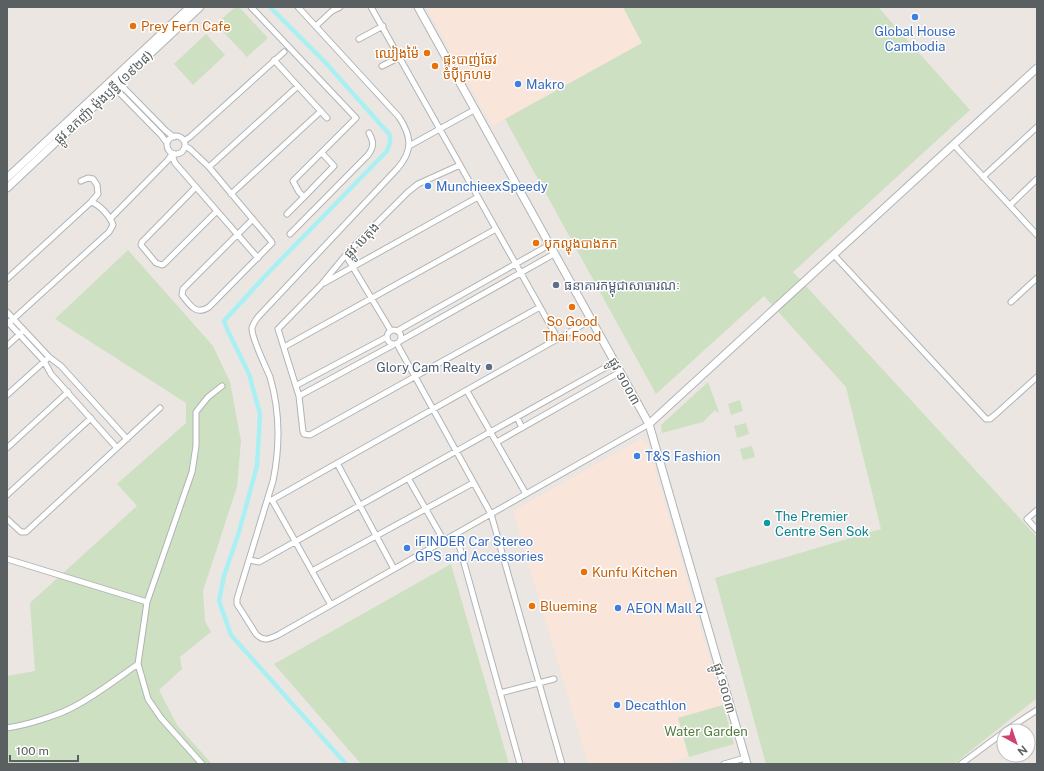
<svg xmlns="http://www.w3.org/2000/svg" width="1044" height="771" font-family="'Public Sans','Noto Sans Khmer',sans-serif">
<rect width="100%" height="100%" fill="#ebe6e2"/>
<!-- commercial -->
<path fill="#f9e5da" d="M426,7H622L642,43L492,126Z
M641,439L648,444L723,705L678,718L689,757L663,764H588L513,511Z"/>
<!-- green -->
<path fill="#cde0c1" d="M235,7H239L268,38L247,57L216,24Z
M623,7H878L970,110L793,272L1037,537V698L954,764H766L715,578L881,529L846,387L764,296L656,394L505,119L642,43Z
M206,34L225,55L193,85L174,64Z
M128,250L213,346L230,382L241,441L237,487L203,591L205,621L211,632L180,657L182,669L159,690L177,725L212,764H7V676L35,671L30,603L137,506L117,484L186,423V403L55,319Z
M708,382L719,412L718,413L715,410L703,422L662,433L661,426V425Z
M740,400L743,411L731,415L728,404Z
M746,423L749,434L737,438L734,426Z
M752,446L755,457L743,460L740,449Z
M451,564L509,764H361L274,664Z
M723,705L734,744L689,757L678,718Z"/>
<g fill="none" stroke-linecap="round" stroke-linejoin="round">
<!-- canal -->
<path stroke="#aaf0f3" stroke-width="4.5" d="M270,7L324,61L390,135V142L387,151L268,273L224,321L228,331L249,374L260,414L257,466L239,532L224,576L219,601L231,635L346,764"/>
<!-- minor casing -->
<g stroke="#afb4b6" stroke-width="7">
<path id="minor" d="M251,7L356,118L293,181L299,192L304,197L334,166L322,153
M298,7L399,117C412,137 413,151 397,169L258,317C255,321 253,324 252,328C251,337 266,367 270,377C280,411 280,447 273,481L237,599V604L256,634C264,642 269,639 278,635L649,424
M371,7L558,339
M316,26L332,11L340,7
M359,39L383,26
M274,60L327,118
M382,66L400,57
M118,82L166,131L174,137
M113,86L161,135L167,143
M167 145a9 9 0 1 1 18 0a9 9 0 1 1-18 0Z
M184,141L190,137L284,52
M954,145L1037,235
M185,146L190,149L209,167L271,241L272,243L209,307C196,316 190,305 182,295L183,289L253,219
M409,146L474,110
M174,154L173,158L175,163L258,258
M460,165L418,184L408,192L349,251L321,285L278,329L299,396L303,432L304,434L310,435L540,307
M209,167L298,86
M983,177L1037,127
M196,187L142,242L141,245L156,263L162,265L164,264L217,211
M231,194L321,111
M1010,205L1037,179
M287,214L304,197
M110,219L168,160L172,154
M290,234L368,155C374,147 374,142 369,133
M349,252L348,259L391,331
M834,255L986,419H990L996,414L1037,377
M7,279L91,202L98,194L97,185L93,179L88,178L81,181
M324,283L478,197
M1011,302L1037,278
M7,312L49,357L61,366L127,439
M7,321L44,361L51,374L117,448
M9,323L109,232L113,225C111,217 99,204 91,202
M387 337a7 7 0 1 1 14 0a7 7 0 1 1-14 0Z
M397,331L549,245
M400,341L554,254
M397,344L491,514L562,764
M7,346L22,332
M284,347L496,229
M297,385L387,337
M467,391L526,494
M7,395L47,359
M299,396L393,345
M517,417L522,428
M497,442L620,372
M7,448L68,392
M337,463L394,569
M408,478L444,541
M7,495L91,418
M268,499L272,500L591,320
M272,500L331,605
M1037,510L1027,519L1037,530
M7,519L21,532H26L160,408
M456,534L520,764
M7,559L147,602
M250,560L259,562L615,362
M312,571L473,483
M138,664L148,699L161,718L202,764
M500,693L554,679
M7,728C27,725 60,715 77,705C99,693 118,678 138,664L147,602L192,472L196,446V412L208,397L222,386
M1005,731L1037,710
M724,764L745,758
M961,764L1004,732"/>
</g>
<!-- secondary casing -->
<g stroke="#afb4b6" stroke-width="9">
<path id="secondary" d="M418,7L649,424L747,764
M7,178L190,7
M7,188L200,7
M649,424L1037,68"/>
</g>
<!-- minor -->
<use href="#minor" stroke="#fff" stroke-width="5"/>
<!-- secondary -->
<use href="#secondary" stroke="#fff" stroke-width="7"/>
</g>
<!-- markers -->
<g fill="#3f7fe0" stroke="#fff" stroke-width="1.5">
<circle cx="915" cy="17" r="4"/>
<circle cx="518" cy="84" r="4"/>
<circle cx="428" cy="186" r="4"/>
<circle cx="637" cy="456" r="4"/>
<circle cx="407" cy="548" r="4"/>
<circle cx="618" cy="608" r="4"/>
<circle cx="617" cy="705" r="4"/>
</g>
<g fill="#e8710a" stroke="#fff" stroke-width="1.5">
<circle cx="133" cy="26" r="4"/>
<circle cx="427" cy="53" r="4"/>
<circle cx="435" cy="66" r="4"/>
<circle cx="536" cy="243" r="4"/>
<circle cx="572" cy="307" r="4"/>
<circle cx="584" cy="572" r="4"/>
<circle cx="532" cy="606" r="4"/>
</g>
<g fill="#5c6f8a" stroke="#fff" stroke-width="1.5">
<circle cx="556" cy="285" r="4"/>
<circle cx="489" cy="367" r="4"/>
</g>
<circle fill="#0f9aa8" stroke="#fff" stroke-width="1.5" cx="767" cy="523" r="4"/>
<g text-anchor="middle" stroke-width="3" stroke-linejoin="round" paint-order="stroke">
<!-- food labels -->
<g font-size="13" fill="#c56008" stroke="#fff" text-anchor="start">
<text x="141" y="31">Prey Fern Cafe</text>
<text x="419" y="58" text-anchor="end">ឈៀងម៉ៃ</text>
<text x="443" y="64">ផ្ទះបាញ់ឆែវ<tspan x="443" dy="15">ចំប៉ីក្រហម</tspan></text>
<text x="544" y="248">បុកល្ហុងបាងកក</text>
<text x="572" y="326" text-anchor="middle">So Good<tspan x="572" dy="15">Thai Food</tspan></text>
<text x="592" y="577">Kunfu Kitchen</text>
<text x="540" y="611">Blueming</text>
</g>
<!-- shop labels -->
<g font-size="13" fill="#366cbe" stroke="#fff" text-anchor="start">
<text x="915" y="36" text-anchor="middle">Global House<tspan x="915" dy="15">Cambodia</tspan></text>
<text x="526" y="89">Makro</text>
<text x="436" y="191">MunchieexSpeedy</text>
<text x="645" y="461">T&amp;S Fashion</text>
<text x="415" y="546">iFINDER Car Stereo<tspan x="415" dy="15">GPS and Accessories</tspan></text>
<text x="626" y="613">AEON Mall 2</text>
<text x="625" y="710">Decathlon</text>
</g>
<!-- street labels -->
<g font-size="13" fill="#5a6061" stroke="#fff">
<text transform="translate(103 97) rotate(-43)" y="5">ផ្លូវ ឧកញ៉ា ម៉ុងឫទ្ធី (១៩២៨)</text>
<text transform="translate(361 240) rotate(-46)" y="5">ផ្លូវ បេតុង</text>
<text transform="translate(625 381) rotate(61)" y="5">ផ្លូវ ១០០៣</text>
<text transform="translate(725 688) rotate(74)" y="5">ផ្លូវ ១០០៣</text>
</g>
<!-- service labels -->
<g font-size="13" fill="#4e5e75" stroke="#fff" text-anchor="start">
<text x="564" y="290">ធនាគារកម្ពុជាសាធារណៈ</text>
<text x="481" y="372" text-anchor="end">Glory Cam Realty</text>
</g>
<!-- culture labels -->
<g font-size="13" fill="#0d838f" stroke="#fff" text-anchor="start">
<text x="775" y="521">The Premier<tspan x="775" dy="15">Centre Sen Sok</tspan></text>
</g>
<!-- park labels -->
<g font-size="13" fill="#547c3f" stroke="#fff">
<text x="706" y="736">Water Garden</text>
</g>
</g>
<!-- border -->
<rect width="1044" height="771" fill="none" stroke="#5a6061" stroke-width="16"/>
<!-- north arrow -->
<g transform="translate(1016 743) rotate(140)"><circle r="19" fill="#ffffff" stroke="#bdbfc0"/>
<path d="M0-3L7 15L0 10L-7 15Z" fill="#d1426f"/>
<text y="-6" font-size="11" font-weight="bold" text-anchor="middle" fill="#5a6061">N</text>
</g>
<!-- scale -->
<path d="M10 755v6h68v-6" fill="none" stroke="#5a6061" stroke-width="2"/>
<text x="16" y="755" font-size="12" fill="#5a6061" stroke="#ffffff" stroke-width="3" paint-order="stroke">100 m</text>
</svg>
